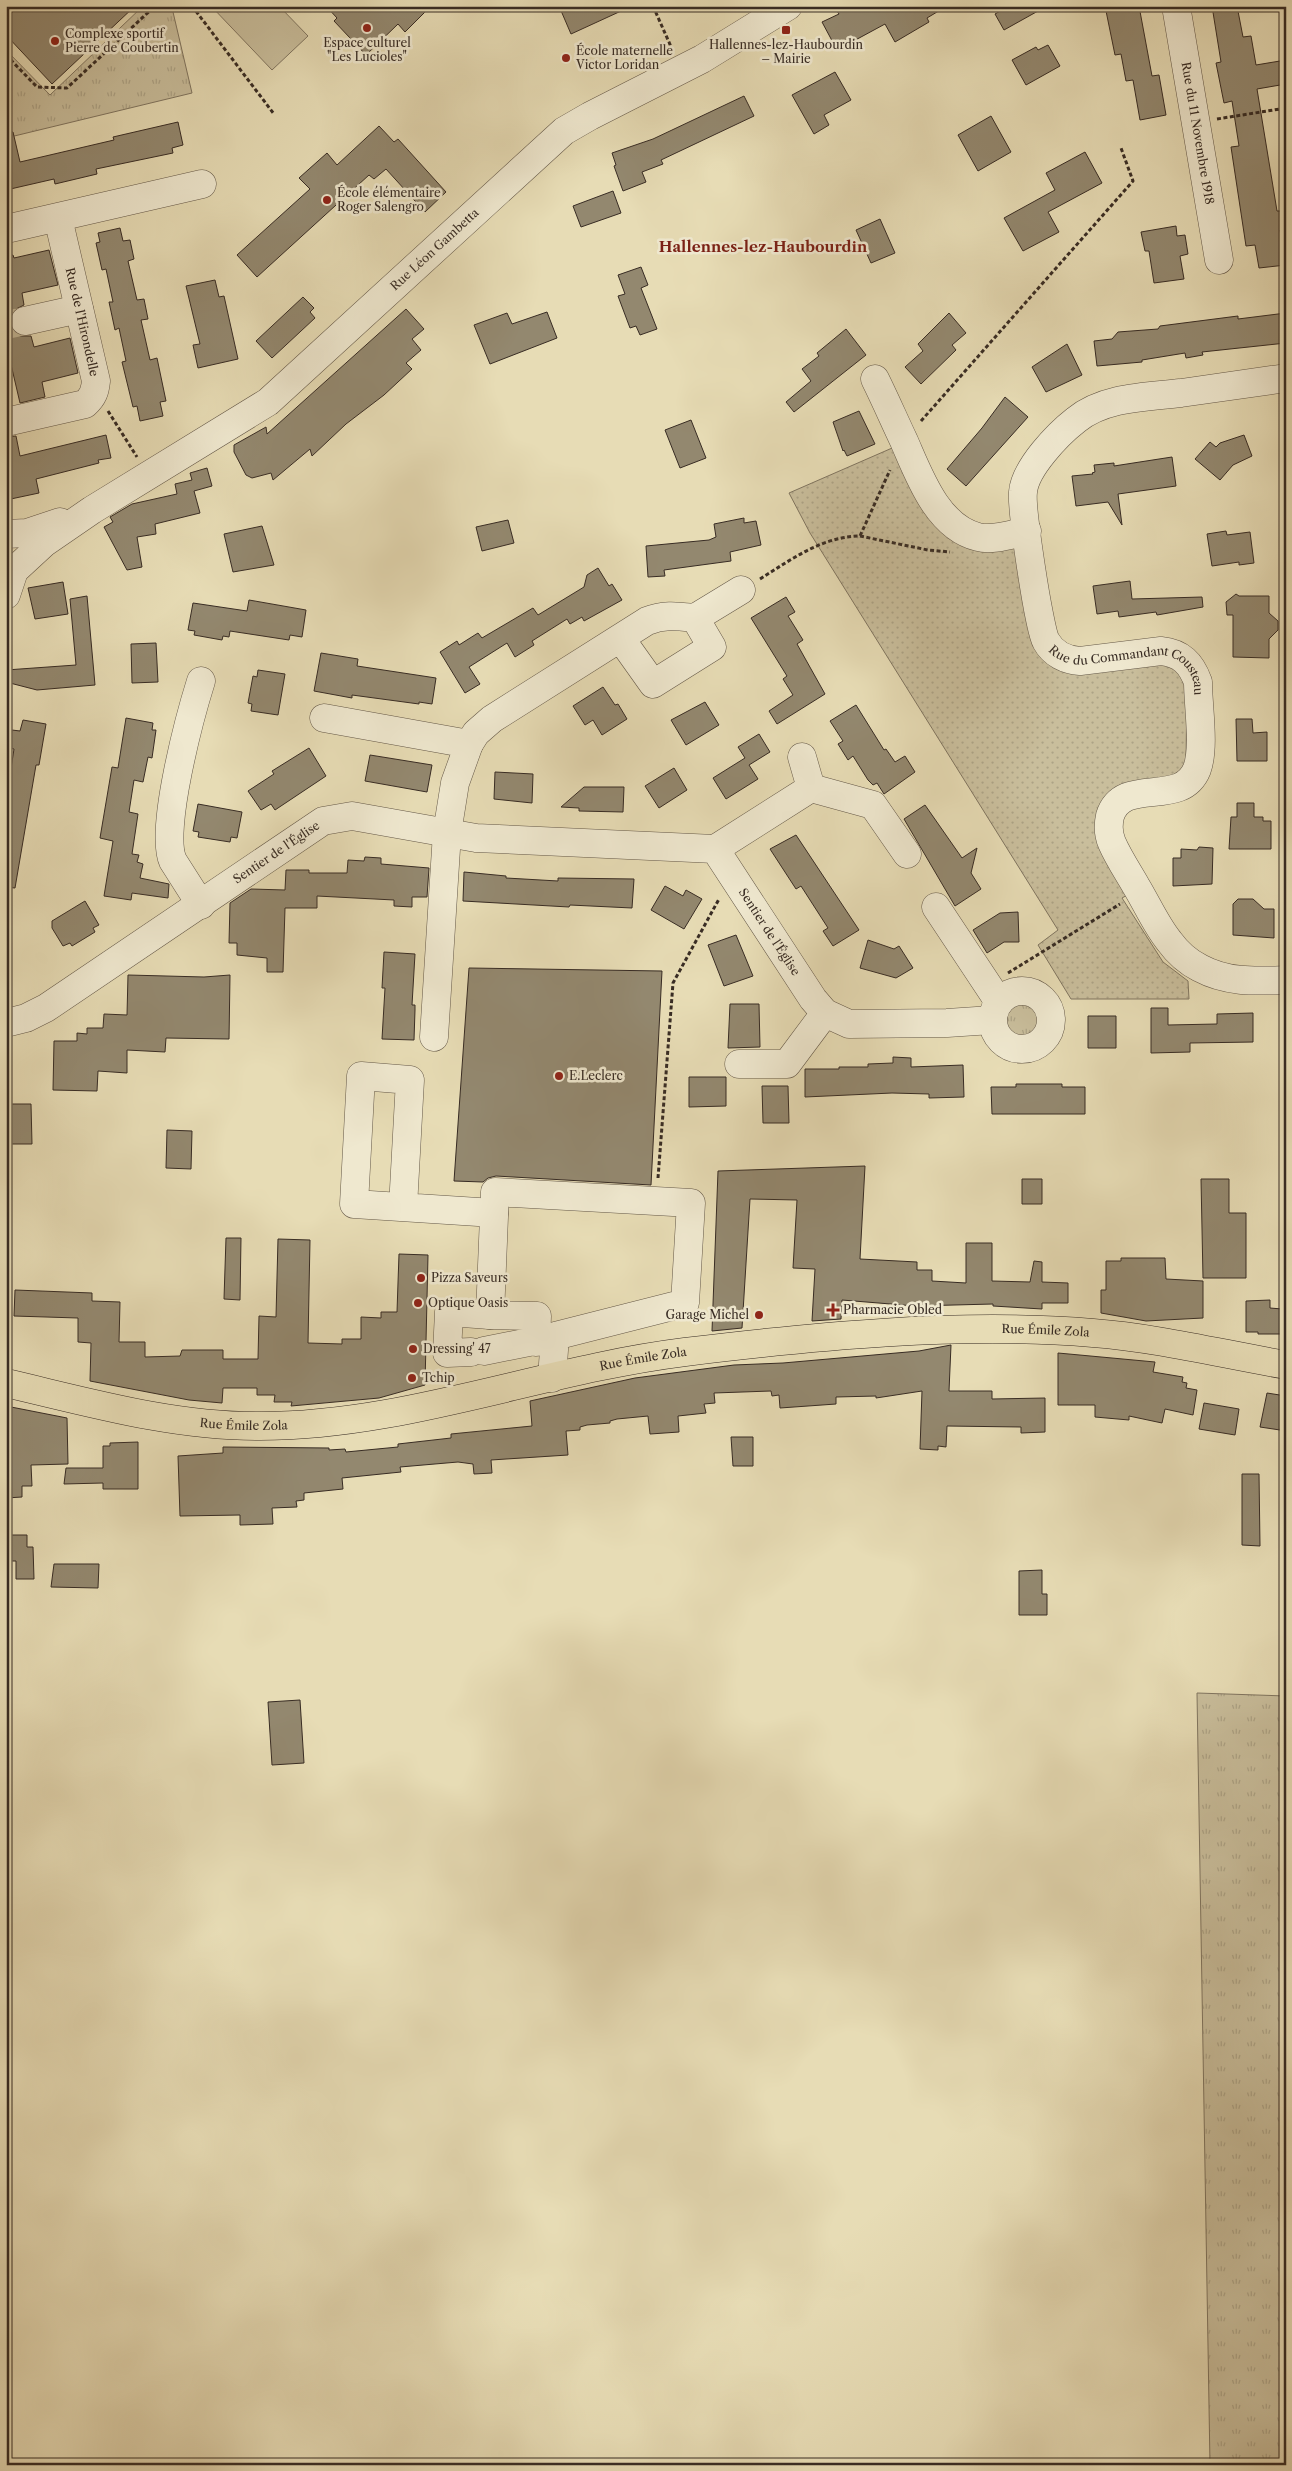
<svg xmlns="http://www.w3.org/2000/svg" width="1292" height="2471" font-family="'Libre Caslon Text',serif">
<defs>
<pattern id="grass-tufts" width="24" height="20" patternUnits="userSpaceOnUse" patternTransform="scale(1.25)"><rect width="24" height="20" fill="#c9be9c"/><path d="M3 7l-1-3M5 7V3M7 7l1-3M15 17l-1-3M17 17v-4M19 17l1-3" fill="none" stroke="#ada386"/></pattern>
<pattern id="park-dots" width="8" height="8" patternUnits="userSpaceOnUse" patternTransform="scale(1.25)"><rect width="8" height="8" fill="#c9be9c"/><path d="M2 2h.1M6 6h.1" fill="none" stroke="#ada386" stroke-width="1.8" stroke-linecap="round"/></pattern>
</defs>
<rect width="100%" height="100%" fill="#e7dcb5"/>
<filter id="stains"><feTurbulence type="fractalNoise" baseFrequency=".004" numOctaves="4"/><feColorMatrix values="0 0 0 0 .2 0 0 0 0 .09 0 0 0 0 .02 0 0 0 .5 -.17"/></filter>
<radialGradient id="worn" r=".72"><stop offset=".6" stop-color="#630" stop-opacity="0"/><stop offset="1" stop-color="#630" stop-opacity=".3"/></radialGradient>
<!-- grass -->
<path fill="url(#grass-tufts)" stroke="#807560" d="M143,6H179L173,12L192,93L6,138V50L50,95Z
M999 1021a23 23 0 1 1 46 0a23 23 0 1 1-46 0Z
M1197,1693L1286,1696V2465H1210Z"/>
<!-- park -->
<path fill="url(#park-dots)" stroke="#807560" d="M899,445L927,510L1021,547L1047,659L1170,662L1187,680L1186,764L1179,774L1105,802L1131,893L1122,898L1163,962L1188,981L1189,999H1071L1038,945L1058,930L810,533L789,493Z"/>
<!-- pitch -->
<path fill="#c9be9c" stroke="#807560" d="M211,6H279L308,36L272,70Z"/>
<!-- building -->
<path fill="#93886f" stroke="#382c24" d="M6,6H135L52,84L6,35Z
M326,6H431L405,32L398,24L366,55L334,21L337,18Z
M559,6H632L571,34Z
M846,6H947L927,18L929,22L895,42L885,24L837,50L822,22L839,14L837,11Z
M1009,6H1047L1004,30L995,14Z
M1105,6H1139L1152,76L1159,75L1166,115L1140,120L1133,80L1126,81L1121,54L1115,55Z
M1212,6H1237L1243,37L1251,36L1256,65L1286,60V84L1257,89L1277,211H1283L1286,229L1280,230L1286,265L1259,268L1255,245L1246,246L1231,147L1239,146L1232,101L1224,103L1216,63L1221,62Z
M1048,45L1060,66L1026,85L1012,60L1036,47L1038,50Z
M835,72L851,100L824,115L829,125L814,134L792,95Z
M744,96L754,116L661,160L663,164L642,172L646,182L623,191L614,166L616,165L612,153L653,139Z
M991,116L1011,152L978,171L958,135Z
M178,122L183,145L172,148L173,153L96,169L97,174L55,184L54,179L6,190V132H13L20,162L114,140L113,137Z
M379,126L394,142L398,139L446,192L425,212L386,169L374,179L369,175L257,277L237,255L310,189L299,178L327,153L337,165Z
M1085,152L1102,183L1048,212L1059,232L1023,251L1004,218L1055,190L1046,173Z
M613,191L621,213L581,227L573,206Z
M880,219L895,253L871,263L856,230Z
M1176,226L1177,236L1185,235L1188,254L1180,256L1184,279L1154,283L1149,251H1145L1141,232Z
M120,228L123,241L130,240L134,259L128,261L137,300L144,299L148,319L141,320L150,360L157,358L166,401L160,402L163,416L140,421L137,406L133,407L122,362L126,361L119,328L115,330L109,302H113L106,269L102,270L96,243L100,242L98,233Z
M49,250L58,285L22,293L24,305L14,310L10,317V325L13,331L20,336H31L34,347L70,338L78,373L42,382L45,397L20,403L6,343V256L13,255L14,258Z
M641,267L648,285L641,288L657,329L640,335L636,326L630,328L618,296L625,294L618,275Z
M215,280L219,297L224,296L238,359L198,368L193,345L200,344L186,286Z
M303,297L314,308L310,312L315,318L272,358L256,341Z
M406,309L424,329L412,339L421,350L406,363L412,369L384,395L346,424L312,456L310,449L273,480L271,473L252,478L246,475L234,452V445L266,427L267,434Z
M547,312L557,338L490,364L474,325L507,313L512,324Z
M949,313L966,333L952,345L956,350L921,384L905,367L923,351L918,344Z
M1286,313V343L1202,352L1203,355L1186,358L1185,353L1142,360V362L1097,366L1094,341L1112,339L1118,332L1158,329L1160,326L1238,316V319Z
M846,329L866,355L794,412L786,402L811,381L802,369L819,356L817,353Z
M1067,344L1082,375L1046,392L1032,367Z
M1005,397L1028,417L966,486L947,469L982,428Z
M859,411L875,444L847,456L844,450L843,451L833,422Z
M691,420L706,458L680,468L665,430Z
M106,435L111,458L98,460L99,463L36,479L39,493L6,500V437L16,436L20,456Z
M1244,435L1252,456L1233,465L1220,480L1195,459L1210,442L1216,447L1220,443Z
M1172,457L1176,486L1118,494L1122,525L1108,502L1076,506L1072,476L1093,474L1092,473L1095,472L1094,465L1114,463V466Z
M207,468L212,486L194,491L200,513L155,524L156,534L137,537L142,567L127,570L104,527L113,522L110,517L132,504L177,494L175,484L192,480L190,473Z
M744,518V523L756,521L761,545L730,552L731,561L664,570L665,576L648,577L646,546L709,540L716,537L714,524Z
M508,520L514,543L482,551L476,527Z
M262,526L274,565L233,572L224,534Z
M1226,531L1227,535L1250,532L1254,563L1239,565V562L1212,566L1207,534Z
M598,568L609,586L612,584L622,600L584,621L582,617L570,624L567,619L532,641L534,645L515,657L507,643L469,667L480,684L465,693L440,652L457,641L459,645L478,633L482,638L533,608L538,615L584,587L587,575Z
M1130,581L1132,599L1202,597L1203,607L1157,615L1156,612L1119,617L1118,611L1097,614L1093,586Z
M63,582L68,614L35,619L28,588Z
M1236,594L1239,596H1269V613L1278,621V630L1269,639V658L1233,657V615H1227L1226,602Z
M87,596L95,685L37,690L6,682V670L76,665L70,599Z
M786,597L795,612L788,616L803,640L797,644L825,694L777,724L769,711L793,695L783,679L787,676L751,618Z
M249,600L306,610L302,637L290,635L289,640L230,631L229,637L223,636L222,640L194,635L195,631L188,630L193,603L247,611Z
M156,643L158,682L132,683L131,644Z
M321,653L358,659L357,666L436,678L432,704L419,702V704L352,695V698L314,691Z
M258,670L285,674L278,715L251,711L252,704L248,703L253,676L257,677Z
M603,687L615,705L618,704L627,719L602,735L593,720L585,725L573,706Z
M705,702L719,725L686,745L671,720Z
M856,705L884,750L886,749L895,762L905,756L915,772L884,794L877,783L873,785L868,780L853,756L848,760L838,744L843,741L830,721Z
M126,718L153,723L152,730H156L152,758L148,757L143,782L134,780L129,812L138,814L132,854L139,855L137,862L143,864L140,878L169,884L168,898L132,893L131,900L104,896L113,841L100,838L112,767L118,768Z
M1236,719H1252L1253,733L1267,732V761H1237Z
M23,720L46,724L39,765H36L15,888L6,887V780L9,781L14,749L9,748L12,730L20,731Z
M759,734L770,752L749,765L758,779L726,799L713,778L745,758L738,747Z
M309,748L326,776L275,810L271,804L261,810L248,791L274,774L272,771Z
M370,755L432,765L427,792L365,781Z
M674,768L687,790L659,808L645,786Z
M495,772L533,774L532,803L494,799Z
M584,787H624L623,812L579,811V808L561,807Z
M1237,803H1254V817H1263V821H1271V849H1229L1231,817H1237Z
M198,804L242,812L237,838L231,837L230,842L198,837L199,832L193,831Z
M925,805L962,858L977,848L971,873L981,889L955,906L904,819Z
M796,835L859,930L833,946L823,931L828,928L801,886L796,889L770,849Z
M1199,847L1213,848L1212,884L1173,886V858H1181V849L1197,850Z
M365,857L381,858V864L429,868L427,897H412V907L394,906V900L317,896V908H285L283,972H267V958L237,955V943H229L230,903L251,889L285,890L286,870H309V873H347L348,860L364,861Z
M464,872L506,876V878L558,881V878L634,879L632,908L570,905L569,907L463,901Z
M665,886L683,896L686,890L702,899L684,929L651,910Z
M1238,899H1253L1264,909H1274V938L1233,935V904Z
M85,901L99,925L93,928L95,932L72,946L70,943L63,946L52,928V921Z
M1018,912L1019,942H1004L987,953L973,930L1000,913Z
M736,935L753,976L724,986L708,945Z
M868,940L894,949L899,946L913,968L896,978L860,968Z
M384,952L415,954L412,1005H415V1010L414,1040L382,1039L385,988H382Z
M469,968L662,971L651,1185L496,1176L488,1178L483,1182L454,1181Z
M128,975L204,977L230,975L229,1039L166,1038L165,1052L127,1050V1073L98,1071L97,1091L53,1090L54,1041H77V1033L87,1034V1028H103L104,1014L127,1015Z
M730,1004H759L760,1047L728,1048Z
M1151,1008H1168V1025L1217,1024V1014L1253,1013V1042L1190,1043V1052L1151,1053Z
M1088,1016H1116V1048H1088Z
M893,1057L911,1058V1067L963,1065L964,1097L929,1098V1094L892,1093L805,1097V1069H839V1067H868V1064L893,1063Z
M689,1077H726V1106L689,1107Z
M1016,1084H1062V1087H1085V1114H992L991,1087H1016Z
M762,1086H788L789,1123H763Z
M6,1104H31L32,1144H7Z
M167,1130L192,1131L191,1169L166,1168Z
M865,1166L860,1259L917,1262V1270H932V1281L966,1283V1243H992V1281L1030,1282L1034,1261L1042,1262V1282L1068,1283V1303H1042V1309L993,1306V1304L915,1306L842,1300L841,1319L812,1321L815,1269L793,1268L797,1200L750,1199L742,1328L712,1331L718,1171Z
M1022,1179H1042V1204H1022Z
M1201,1179H1229V1213H1246V1278H1203Z
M226,1238H241L240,1300L224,1299Z
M278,1239L310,1240L308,1343L342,1344V1339H361V1317L381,1318V1312H397L399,1254L428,1255L425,1385L379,1398L291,1406L292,1402H274L275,1395H257V1388H223L222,1403L189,1400L90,1381L91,1343L78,1342V1318L14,1316L15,1290L92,1293V1301L120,1302L119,1342H145V1357L180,1356L182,1350H223V1359H258L259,1316L276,1317Z
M1121,1258H1165L1166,1279L1203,1281V1318L1146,1321L1101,1313V1290H1106V1261H1121Z
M1270,1300V1308L1282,1309V1334H1258V1332H1246V1301Z
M951,1345L949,1391H992V1399L1045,1398V1432L1021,1433V1427L947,1426L946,1447L938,1446V1450L920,1449L922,1391L876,1398V1396L836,1397V1404L780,1408L779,1395L772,1396L771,1391L714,1393L715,1403L704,1404L706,1413L678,1416L679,1432L650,1434L648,1416L617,1419L610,1421V1423L587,1425L580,1427V1430L566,1431L568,1455L491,1460L492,1473L474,1474L473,1464L458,1462L400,1467L401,1472L342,1478L343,1489L304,1493V1500L296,1501L297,1507L272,1508L273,1524L240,1525V1515L180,1516L178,1456L223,1453V1447L329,1448V1450L345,1449L346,1452L398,1447V1444L451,1438V1434L532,1426L530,1401L635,1378L734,1365L783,1363L919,1351Z
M1058,1353L1155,1362L1153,1372L1183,1377L1182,1382L1187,1383L1186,1388L1197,1390L1193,1415L1165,1409L1162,1423L1129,1416V1420L1095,1417V1405H1058Z
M1267,1393L1286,1396V1421L1282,1420L1280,1430L1260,1427Z
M1204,1403L1239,1409L1235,1435L1199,1429Z
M6,1406L67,1418L68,1464L31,1465L32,1486H22V1497L6,1498Z
M731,1437H753V1466H733Z
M138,1442V1489H103V1483L64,1484L66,1468H103V1446H110V1443Z
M1242,1474H1259L1260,1546L1242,1545Z
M6,1535H27V1547H33L34,1579H16V1561H6Z
M54,1564H99L98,1588L51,1587Z
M1042,1570V1594H1047V1615H1019V1571Z
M300,1700L304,1763L272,1765L268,1702Z"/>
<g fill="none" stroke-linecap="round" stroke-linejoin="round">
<!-- minor-tunnel -->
<path stroke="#c4b998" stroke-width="28" stroke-dasharray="28 14" stroke-linecap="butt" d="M6,325L25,321"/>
<!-- minor casing -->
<g stroke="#645848" stroke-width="29">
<g id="minor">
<path id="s1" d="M1176,6L1219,260"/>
<path d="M6,229L202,184"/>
<path d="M25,321L79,309"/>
<path id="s2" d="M1286,378C1251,383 1216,388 1181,393C1146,397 1104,397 1076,420C1058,434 1025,468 1023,492C1021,508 1039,629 1046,641C1053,654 1066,660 1080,661L1161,651C1181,653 1191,663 1198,682C1198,706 1205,747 1197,769C1181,809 1123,775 1110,816C1108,825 1108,834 1112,843C1118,857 1128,872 1136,886C1147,904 1156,925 1169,941C1177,952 1188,962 1200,968C1228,983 1256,981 1286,980"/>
<path d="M875,379C885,399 894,420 904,441C919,475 937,527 978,537C993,541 1012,534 1027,531"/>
<path d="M6,422L85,404C93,397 95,391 96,381L58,218"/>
<path d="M6,534L27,533L60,522"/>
<path id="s3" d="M18,567L44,543L92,510L268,402L564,131L590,116L702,59L788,6"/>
<path d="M6,595L13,574"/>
<path d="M695,618L741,590"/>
<path d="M324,718L469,744L455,783L447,833L434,1037"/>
<path d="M469,744L476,733L492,719L647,621C664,614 677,616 695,618L712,647L653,684L621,639"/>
<path d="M811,788L873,805L907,854"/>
<path d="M715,849L811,788L802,757"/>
<path d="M201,905L173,861C159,831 190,716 201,681"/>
<path d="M936,907L999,1002"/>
<circle cx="1022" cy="1020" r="29"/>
<path id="s4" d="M6,1023L26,1018L46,1008L323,821L352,816L476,838L715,849L813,999L825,1013L849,1024L947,1023L992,1020"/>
<path d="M739,1064H787L825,1013"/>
<path d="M403,1207L410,1080L361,1076L354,1204L494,1213"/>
<path d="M536,1342L537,1316L490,1315L495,1192L691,1203L685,1303L555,1336L552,1378"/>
<path d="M484,1351L554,1337"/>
<path d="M471,1352L447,1353L449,1312L490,1315"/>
</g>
</g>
<!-- major casing -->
<g stroke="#382c24" stroke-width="29">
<g id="major">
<path id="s5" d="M6,1383C88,1402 171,1426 256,1426C403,1427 540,1370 685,1352C816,1336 961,1322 1093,1333C1158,1338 1222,1354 1286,1365"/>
</g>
</g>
<!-- path -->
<path stroke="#382c24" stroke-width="3" stroke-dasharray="4 2.5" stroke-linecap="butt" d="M192,6L274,114
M653,6L672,49
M6,55L37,87L67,88L155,6
M1217,119L1286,108
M6,384L9,398
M108,411L137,457
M921,421L1133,181L1121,148
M860,536L928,550L950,552
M760,579C792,559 821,537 860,536L890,470
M1008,973L1120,904
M658,1178L673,983L719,899"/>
<!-- minor -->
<use href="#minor" stroke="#efe8cf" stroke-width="28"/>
<!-- major -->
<use href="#major" stroke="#e7dcb5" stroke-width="28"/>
</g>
<!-- markers -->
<g fill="#8f2418" stroke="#efe8cf" stroke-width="2">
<circle cx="367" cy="28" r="5"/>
<rect x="781" y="25" width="10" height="10" rx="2.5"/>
<circle cx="55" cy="41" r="5"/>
<circle cx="566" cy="58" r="5"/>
<circle cx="327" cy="200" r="5"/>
<circle cx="559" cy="1076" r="5"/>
<circle cx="421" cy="1278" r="5"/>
<circle cx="418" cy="1303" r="5"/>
<path d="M830.5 1302.5h5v5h5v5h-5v5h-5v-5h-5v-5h5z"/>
<circle cx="759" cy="1315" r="5"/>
<circle cx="413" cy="1349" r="5"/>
<circle cx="412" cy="1378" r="5"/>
</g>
<g text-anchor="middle" stroke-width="5" stroke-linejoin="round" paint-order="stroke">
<!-- poi labels -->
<g font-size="12" fill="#382c24" stroke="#efe8cf" text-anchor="start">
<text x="65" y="38">Complexe sportif<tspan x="65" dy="14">Pierre de Coubertin</tspan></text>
<text x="367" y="47" text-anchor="middle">Espace culturel<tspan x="367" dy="14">"Les Lucioles"</tspan></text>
<text x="786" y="49" text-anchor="middle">Hallennes-lez-Haubourdin<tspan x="786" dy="14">– Mairie</tspan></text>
<text x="576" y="55">École maternelle<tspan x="576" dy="14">Victor Loridan</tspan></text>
<text x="337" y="197">École élémentaire<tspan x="337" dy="14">Roger Salengro</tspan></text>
<text x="569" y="1080">E.Leclerc</text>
<text x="431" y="1282">Pizza Saveurs</text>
<text x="428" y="1307">Optique Oasis</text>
<text x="843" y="1314">Pharmacie Obled</text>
<text x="749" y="1319" text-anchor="end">Garage Michel</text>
<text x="423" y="1353">Dressing' 47</text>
<text x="422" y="1382">Tchip</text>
</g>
<!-- street labels -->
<g font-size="12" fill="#382c24" stroke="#efe8cf">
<text dy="4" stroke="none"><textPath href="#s1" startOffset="129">Rue du 11 Novembre 1918</textPath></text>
<text dy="4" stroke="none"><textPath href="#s3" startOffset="526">Rue Léon Gambetta</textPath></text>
<text transform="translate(82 322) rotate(77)" y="4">Rue de l'Hirondelle</text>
<text dy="4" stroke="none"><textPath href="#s2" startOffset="556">Rue du Commandant Cousteau</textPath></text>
<text dy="4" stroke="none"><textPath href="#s4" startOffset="321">Sentier de l'Église</textPath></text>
<text dy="4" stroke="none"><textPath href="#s4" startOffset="871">Sentier de l'Église</textPath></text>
<text dy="4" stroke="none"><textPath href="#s5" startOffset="1052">Rue Émile Zola</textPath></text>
<text dy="4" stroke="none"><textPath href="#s5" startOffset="648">Rue Émile Zola</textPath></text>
<text dy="4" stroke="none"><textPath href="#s5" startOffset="242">Rue Émile Zola</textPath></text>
</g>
<!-- quarter labels -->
<g font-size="15" font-weight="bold" fill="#7a1f14" stroke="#efe8cf">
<text x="763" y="252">Hallennes-lez-Haubourdin</text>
</g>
</g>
<!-- margin -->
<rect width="1292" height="2471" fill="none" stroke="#e7dcb5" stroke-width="25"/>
<rect x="8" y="8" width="1277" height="2456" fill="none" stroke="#382c24" stroke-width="2.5"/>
<rect x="12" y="12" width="1267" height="2446" fill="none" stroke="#382c24"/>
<rect width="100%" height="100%" filter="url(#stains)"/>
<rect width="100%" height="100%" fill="url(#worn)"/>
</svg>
